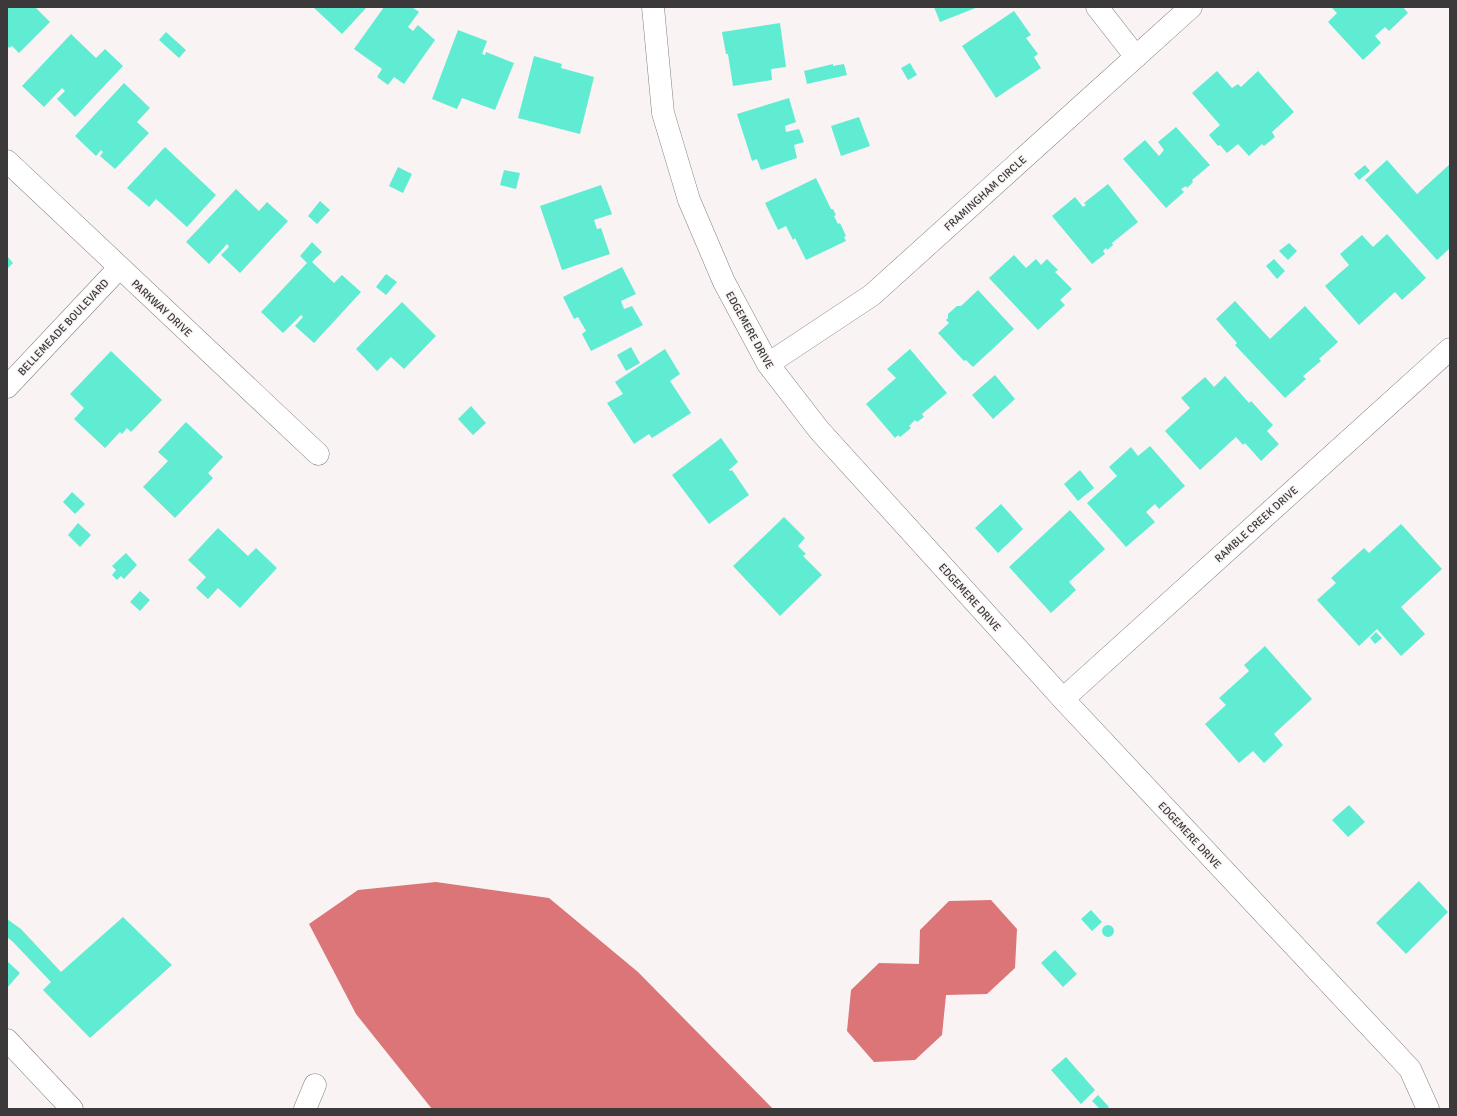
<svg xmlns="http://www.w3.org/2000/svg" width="1457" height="1116" font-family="Signika,sans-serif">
<rect width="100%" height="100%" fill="#faf3f3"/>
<!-- water -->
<path fill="#db7577" d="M436,882L549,898L638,972L773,1109H432L356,1014L309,924L358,890Z
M991,900L1017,929L1015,968L987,994L946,995L942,1035L915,1060L874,1062L847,1031L851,990L879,963L919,964L920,930L949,901Z"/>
<!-- building -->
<path fill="#5fecd2" d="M7,7H35L50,22L19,53L12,46L9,48L7,45Z
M313,7H367L342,34Z
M384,7H412L419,12L408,27L413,31L418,25L435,40L404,84L394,77L388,85L377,77L382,69L354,49Z
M934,7H978L940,22Z
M1331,7H1403L1408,13L1389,31L1385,27L1375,36L1381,43L1363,60L1328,22L1337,13Z
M1014,11L1031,35L1026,38L1038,54L1034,57L1041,68L996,98L962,46Z
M780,23L786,67L771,69L772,80L733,86L728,54H726L722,32Z
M458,30L487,41L482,54L485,55L486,52L514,63L495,110L462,98L457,109L432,99Z
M166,32L186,50L179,58L159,40Z
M71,34L96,58L105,49L123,66L75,117L57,99L65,91L62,88L44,107L22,86Z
M534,56L562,64L561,68L594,77L580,134L518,118Z
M910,63L917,75L908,80L901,68Z
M833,64V66L844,64L847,75L807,84L804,71Z
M1217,71L1232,88L1238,84L1241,87L1258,71L1294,112L1272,132L1275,137L1264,146L1262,144L1249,156L1238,144L1227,153L1220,145L1218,146L1209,135L1220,125L1192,93Z
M124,83L150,108L137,122L149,133L115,169L100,156L103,152L101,150L96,156L75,136Z
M789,98L796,122L785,126L786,132L799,129L804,142L794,145L797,158L761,170L757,159L752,161L737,114Z
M859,117L870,146L841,156L831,126Z
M1176,127L1210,165L1192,180L1193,182L1187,188L1186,186L1181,189L1184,192L1166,208L1123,159L1145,140L1159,156L1164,150L1158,142Z
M165,147L216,195L187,227L156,199L149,207L127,188Z
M1387,160L1417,194L1450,164V248L1437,260L1365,180Z
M1365,165L1370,171L1359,180L1354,174Z
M398,167L412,174L403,193L389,186Z
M504,170L520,173L516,189L500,185Z
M816,178L831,209H833L836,215L834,216L838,224L840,223L846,236L844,237L846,241L806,260L795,238L793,240L786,226L778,230L765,203Z
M1108,184L1138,222L1112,243L1113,245L1112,246L1107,250L1106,248L1103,251L1105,254L1092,264L1052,216L1075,197L1083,207L1086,205L1084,203Z
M601,185L612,214L594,220L597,229L601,228L610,254L562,270L540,206Z
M236,189L259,211L267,202L288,221L240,273L221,255L229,247L227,244L209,264L186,242Z
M320,201L330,210L317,224L308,216Z
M1387,234L1426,278L1402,300L1395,292L1359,325L1325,286L1349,265L1340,254L1362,235L1373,247Z
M312,242L322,252L312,262L334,283L342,275L361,292L314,343L295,326L303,317L301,315L283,333L261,312L307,263L300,256Z
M1289,243L1297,251L1288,260L1279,251Z
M1014,255L1026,268L1036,259L1041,265L1047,259L1058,270L1055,272L1072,289L1060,300L1065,305L1038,330L989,278Z
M7,256L13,263L7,269Z
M1274,259L1285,271L1277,279L1266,266Z
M622,267L636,294L621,301L624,309L632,306L643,325L591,351L582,334L586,331L578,317L574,319L563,297Z
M386,274L397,282L386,295L376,287Z
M978,290L1014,329L973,367L966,360L964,361L938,333L949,323L946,320L948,318V314L957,306H961Z
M1235,301L1270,339L1305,306L1338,342L1319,359L1321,361L1303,376L1306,379L1285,398L1235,345L1237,343L1216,319Z
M402,302L436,336L404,369L391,357L377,371L356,349Z
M631,347L640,363L626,371L617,355Z
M665,349L680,374L670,381L691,413L652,438L649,434L634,444L607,403L623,394L615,382Z
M910,349L947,393L922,414L924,417L917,422L915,420L909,426L911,428L900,437L898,435L895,438L866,404L896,378L887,369Z
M111,351L162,400L131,432L127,428L122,434L120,432L105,448L74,419L84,408L70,394Z
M995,375L1015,399L993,419L972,395Z
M1225,376L1249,403L1251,401L1273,425L1267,431L1279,444L1261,461L1245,443L1243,445L1236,437L1200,470L1165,431L1190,408L1181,398L1205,377L1214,387Z
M471,406L486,423L473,435L458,419Z
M186,422L223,457L208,473L213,478L175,518L143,487L168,461L158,452Z
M721,438L738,462L729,470L730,471L732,470L749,495L709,524L672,475Z
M1150,446L1185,486L1159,509L1155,504L1146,512L1155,522L1126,547L1087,503L1117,476L1109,467L1131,447L1138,456Z
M1080,470L1094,488L1078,501L1064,484Z
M72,492L85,504L75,514L63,502Z
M1001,504L1023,529L998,553L975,528Z
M1070,510L1105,549L1069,582L1076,590L1051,613L1009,567Z
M784,517L805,538L798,546L806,554L803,556L822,575L780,616L733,566Z
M78,523L91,535L80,547L68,535Z
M1401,524L1442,569L1401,607L1425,634L1401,656L1377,629L1359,646L1317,600L1336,583L1331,578L1364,548L1369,553Z
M218,528L248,556L256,548L277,568L240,608L218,588L208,599L196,588L206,577L188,560Z
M126,553L137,565L124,579L121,576L117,580L112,575L116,570L112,566Z
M140,591L150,600L140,611L130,602Z
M1376,632L1382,638L1375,644L1370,638Z
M1265,646L1312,699L1274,734L1283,745L1264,763L1253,751L1239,763L1205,724L1226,705L1219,698L1249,671L1244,665Z
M1349,805L1365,822L1348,837L1332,820Z
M1419,881L1448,912L1406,954L1376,923Z
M1091,910L1102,922L1092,931L1081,919Z
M123,917L172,965L90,1038L43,990L51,982L13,942L7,937V919L21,929L61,972Z
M1102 931a6 6 0 1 1 12 0a6 6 0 1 1-12 0Z
M1055,950L1077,974L1063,987L1041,963Z
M7,961L20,973L7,988Z
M1066,1057L1095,1090L1081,1104L1051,1070Z
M1098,1095L1109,1107L1106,1109H1100L1092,1101Z"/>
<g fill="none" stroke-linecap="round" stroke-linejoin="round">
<!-- minor casing -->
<g stroke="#847e7e" stroke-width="23">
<path id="minor" d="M653,7L663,113L689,200L724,282L768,364L819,430L1063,699L1410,1069L1428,1109
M1097,7L1136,57
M7,161L318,454
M768,364L872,295L1191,7
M7,387L119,268
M1063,699L1450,349
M7,1040L72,1109
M305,1109L315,1085"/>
</g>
<!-- minor -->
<use href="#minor" stroke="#fff" stroke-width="22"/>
</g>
<g text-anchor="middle" stroke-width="3" stroke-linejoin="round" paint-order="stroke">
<!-- street labels -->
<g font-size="11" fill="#3b3939" stroke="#faf3f3">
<text transform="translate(985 193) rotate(-42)" y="4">FRAMINGHAM CIRCLE</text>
<text transform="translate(162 308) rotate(43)" y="4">PARKWAY DRIVE</text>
<text transform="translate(63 327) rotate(-47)" y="4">BELLEMEADE BOULEVARD</text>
<text transform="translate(750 330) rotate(61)" y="4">EDGEMERE DRIVE</text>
<text transform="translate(1256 524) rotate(-42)" y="4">RAMBLE CREEK DRIVE</text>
<text transform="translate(970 597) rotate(48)" y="4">EDGEMERE DRIVE</text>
<text transform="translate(1190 835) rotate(47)" y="4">EDGEMERE DRIVE</text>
</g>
</g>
<!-- border -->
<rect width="1457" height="1116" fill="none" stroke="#3b3939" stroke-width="16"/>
</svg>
